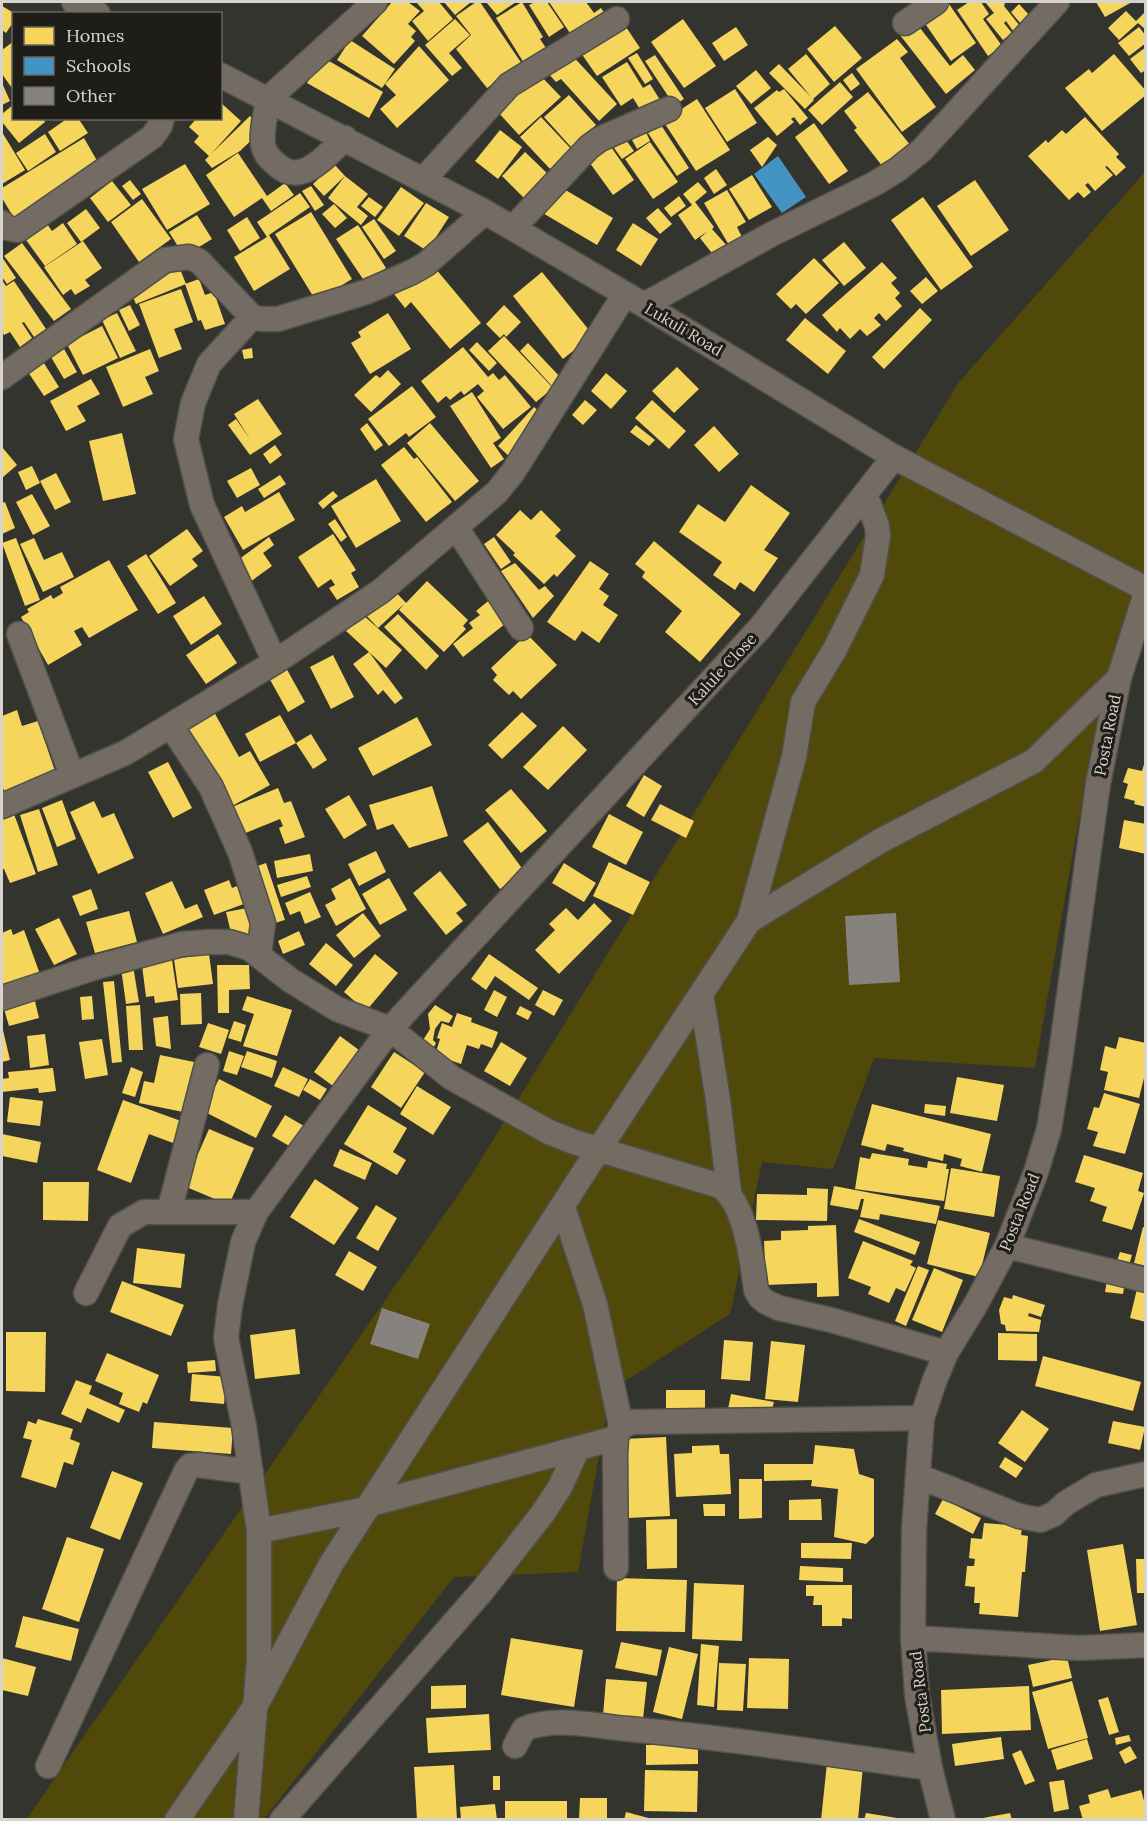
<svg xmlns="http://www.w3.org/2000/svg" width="1147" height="1821" font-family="Lora,serif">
<rect width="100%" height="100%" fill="#34342e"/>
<!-- green -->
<path fill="#514909" d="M1145,172V640L1094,734L1035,1068L874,1058L833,1169L762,1162L730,1314L611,1390L578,1572L454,1577L264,1819L26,1820L471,1176L959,382Z"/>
<!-- homes -->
<path fill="#f6d55c" d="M392,2H408L420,11L407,25L408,24L416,31L411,37L415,41L394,64L362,36Z
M416,2H439L453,19L428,41L412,21L424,11Z
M444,2H471L455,15Z
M476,2H480L522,64L487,88L456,49L471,35L456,16Z
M486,2H516L497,15Z
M522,2L543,37L540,39L550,54L527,68L496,18Z
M535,2H547L564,27L549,37L529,5Z
M549,2H586L594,13L601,8L609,20L576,42Z
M969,2H981L989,14L983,19L1002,46L988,56L957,10Z
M985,2H1003L1005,4L1004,6L1020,26L1013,31L1006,21L1004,23L1012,33L1003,40L986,19L994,13Z
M1096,2H1132L1105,17Z
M949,4L976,43L951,61L924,22Z
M1019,4L1030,16L1021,24L1011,12Z
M2,6L14,13V21L6,33L2,30Z
M1126,11L1136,21L1146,11V30L1138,23L1119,40L1108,28Z
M455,19L470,35L449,53L462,68L452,76L425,45Z
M683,19L716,66L684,88L651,42Z
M916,23L950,66L963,55L975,70L946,94L900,35Z
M624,24L640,48L597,76L581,53Z
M835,26L862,58L834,82L807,49Z
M736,27L748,45L724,61L712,43Z
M1139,27L1146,36V43L1129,56L1118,43Z
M897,39L908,52L900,58L936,107L902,132L856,69Z
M350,40L395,69L382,88L337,60Z
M14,41V91L2,74V50Z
M419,46L449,80L397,128L380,109L396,95L385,84Z
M1146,47V70L1141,73L1130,59Z
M569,52L617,104L599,121L561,79L556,82L547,72Z
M637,53L653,79L645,84L628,58Z
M806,54L830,84L813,99L814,100L805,109L769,73L779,64L811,97L788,69Z
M1114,54L1146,91V95L1102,131L1065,88L1089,69L1092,73Z
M655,55L684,99L674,105L645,61Z
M322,57L383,92L369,118L307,83Z
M627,62L643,88L650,84L662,103L643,114L633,98L621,106L602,77Z
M756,70L771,88L751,104L736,86Z
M852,73L860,84L851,91L843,80Z
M539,74L561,97L519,135L498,112Z
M840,82L853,97L822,125L808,110Z
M2,83L10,101L2,105Z
M735,89L757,123L727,142L705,108Z
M784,89L808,118L800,125L794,117L791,119L794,122L777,136L754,108L777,90L779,92Z
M868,92L911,146L883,167L854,130L857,128L844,111Z
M569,95L596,125L571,147L544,117Z
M697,99L730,150L696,171L663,121Z
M220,102L241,121L211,154L250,116L263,129L240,151L212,168L205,160L209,156L194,142L199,136L189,127L197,118H220Z
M14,104V118H43L45,122L19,143L2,122V114Z
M541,117L573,151L552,171L520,137Z
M1085,117L1119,154L1116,157L1126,167L1116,176L1107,166L1105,167L1113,175L1095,191L1088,183L1085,185L1091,192L1084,198L1078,192L1069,200L1028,156L1046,140L1048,143L1062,130L1066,134Z
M68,118H78L88,133L60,151L48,132Z
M814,123L848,171L829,184L795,137Z
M661,125L689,168L677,176L648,133Z
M500,130L522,147L498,179L475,161Z
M2,132L25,170L2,184Z
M646,132L650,141L637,149L632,140Z
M45,134L56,152L28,171L16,153Z
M768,137L777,145L762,167L750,150Z
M84,138L100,166L14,218L2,198V188Z
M626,140L634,151L622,159L614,148Z
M650,142L678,182L653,199L625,159Z
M609,144L634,180L613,195L587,159Z
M525,152L550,176L527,201L502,176Z
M238,153L267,196L285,183L294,195L271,211L262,198L234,217L206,175Z
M185,164L210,204L167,230L142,189Z
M334,164L345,176L324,196L313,184Z
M716,169L727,185L714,194L704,178Z
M752,175L772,207L749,220L729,189Z
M345,176L368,194L357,207L368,216L361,225L328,198Z
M130,180L141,194L133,200L122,186Z
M975,180L1009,230L971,256L937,206Z
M112,181L131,205L108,222L90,198Z
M698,182L707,192L695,202L714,227L712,229L728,247L715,257L700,238L708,231L695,240L678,215L692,205L683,194Z
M557,185L613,218L597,245L541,212Z
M311,186L324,205L315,211L302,191Z
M401,187L424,203L399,236L377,220Z
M727,190L746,222L737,227L742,237L729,245L704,203Z
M300,193L310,207L269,235L290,269L254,291L234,257L267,237L257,222Z
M679,196L686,206L671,217L664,208Z
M369,197L383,207L375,217L361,206Z
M923,197L973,267L941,290L891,220Z
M142,199L171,239L139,262L111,222Z
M426,203L449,217L427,251L404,236Z
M334,204L347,218L335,228L322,214Z
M658,208L672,224L660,234L646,218Z
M86,209L100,228L81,242L67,223Z
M311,212L352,279L316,301L275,234Z
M197,215L212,239L184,256L169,232Z
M247,217L260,238L240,251L227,230Z
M43,218L52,231L63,223L77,244L45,266L21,233Z
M374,219L396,251L384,259L362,227Z
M633,223L658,239L641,266L616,250Z
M358,225L386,268L365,282L336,239Z
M83,241L102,268L85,280L90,286L75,295L71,289L63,295L44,267Z
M844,242L866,268L844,286L822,260Z
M22,243L71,309L54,321L4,256Z
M2,257L16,278L7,284L2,277Z
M814,258L839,283L806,314L796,304L791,309L776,294Z
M882,262L897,278L891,283L900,293L895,298L902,306L886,321L879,313L874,318L881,325L867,336L860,329L850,339L840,328L837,332L822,315Z
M435,268L481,323L450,349L411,302L405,308L394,294L418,275Z
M180,269L186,284L136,304L130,290Z
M542,272L593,335L563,359L513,296Z
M926,277L938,291L922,304L910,291Z
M199,279L205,295L214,292L225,324L205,330L201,320L198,321L185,284Z
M2,280L6,286L14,281L46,329L34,337L24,322L22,323L32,338L20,347L10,332L4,335L2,331Z
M181,289L193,322L174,329L182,349L159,358L139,304Z
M130,305L140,325L129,331L119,310Z
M504,305L521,322L506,337L504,334L500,338L486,324Z
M920,308L932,320L884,369L872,357Z
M117,313L136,351L120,358L102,320Z
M388,313L411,349L370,374L351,343L361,337L358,332Z
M805,318L846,351L828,374L786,340Z
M102,326L118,358L83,375L67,344Z
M504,336L553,388L536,402L488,351Z
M477,342L497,363L489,371L469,350Z
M528,343L561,378L552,386L520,351Z
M463,347L488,377L493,373L499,380L505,375L531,407L503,429L477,397L484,391L478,384L464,395L461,391L450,400L446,396L438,403L421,381Z
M252,348L253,358L244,359L242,350Z
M64,349L77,372L64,379L51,357Z
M150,349L159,371L145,377L153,394L123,407L106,367Z
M42,360L59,387L44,396L26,369Z
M677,367L699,389L674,413L652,391Z
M388,370L401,384L371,412L354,395L376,375L380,378Z
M606,373L627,391L611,409L591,391Z
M91,379L100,394L77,406L86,421L66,431L50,401Z
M412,386L436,417L409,437L406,433L389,446L368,419Z
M472,392L501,438L493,443L504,459L491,468L450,406Z
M258,399L282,434L250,455L228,425L236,419L250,439L234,414Z
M585,400L597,410L583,425L572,415Z
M652,400L686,431L669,449L635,418Z
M534,407L547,418L511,458L498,446Z
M367,423L383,445L375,451L360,429Z
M430,423L479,481L455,501L407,443Z
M636,425L655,440L649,446L630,432Z
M714,426L739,454L719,472L694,445Z
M122,433L136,494L103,501L89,441Z
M275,445L282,455L270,464L263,454Z
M2,447L17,465L2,478Z
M404,447L414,459L417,457L452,502L426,522L381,465Z
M32,466L40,483L26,490L18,472Z
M251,468L260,485L237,498L227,481Z
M56,473L71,502L55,510L40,481Z
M280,475L286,484L264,498L258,489Z
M376,479L401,521L356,548L331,506Z
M751,485L790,513L764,550L778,558L754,592L740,582L735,590L713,575L722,562L679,532L698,504L725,522Z
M333,491L338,496L323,509L318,503Z
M279,492L295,520L243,550L224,517L242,506L245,512Z
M32,494L50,526L33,535L16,502Z
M5,502L15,528L2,534V503Z
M520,510L531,520L541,510L561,530L555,536L576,556L557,577L554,574L544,584L513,555L515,553L496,535Z
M335,519L347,537L341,542L328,524Z
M187,529L203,551L192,559L198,566L170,586L149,556Z
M333,534L356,570L351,573L359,587L337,600L329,588L335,585L331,579L318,588L298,557Z
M269,537L274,545L263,553L272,566L250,582L245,576L249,574L238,560Z
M494,537L511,562L501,569L484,544Z
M16,538L40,600L25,606L2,543Z
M34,538L44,560L62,552L74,577L43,592L20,544Z
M654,541L741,614L700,662L665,632L682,611L642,577L645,572L635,564Z
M146,554L176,603L158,614L127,566Z
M109,560L138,610L89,638L82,627L74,631L82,645L48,665L21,617L29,612L27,609L51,595L53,599L63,593L60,587Z
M590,561L609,574L599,589L609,596L603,605L618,615L599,643L582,631L575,641L547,622Z
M515,563L539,590L545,586L554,596L533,618L501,571Z
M427,581L468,620L463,626L466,629L444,652L399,610L404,604L378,628L365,614L393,589L406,603Z
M204,596L222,624L191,645L173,616Z
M492,598L510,620L463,657L453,644L473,628L469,623L480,615L476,611Z
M362,614L402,650L386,668L369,652L403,698L395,704L383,690L378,695L353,664L369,652L346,631Z
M398,614L439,656L426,670L384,627Z
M218,634L237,663L206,684L186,655Z
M527,634L557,665L521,699L513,691L509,695L493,680L497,675L491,668Z
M333,655L354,697L331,709L310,667Z
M285,666L305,702L288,712L268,676Z
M17,710L22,726L38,721L56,774L4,791L2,785V716Z
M214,712L239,757L250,751L270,785L232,806L187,727Z
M522,712L537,726L502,759L488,745Z
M280,715L296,743L260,762L245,734Z
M417,717L432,745L373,776L358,748Z
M563,726L587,750L548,790L523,767Z
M311,734L327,760L313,769L296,743Z
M1145,761H1146V807L1134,804L1135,801L1124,798L1128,784L1123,782L1128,768L1142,771Z
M168,762L192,808L173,818L148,772Z
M644,775L662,786L644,817L626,806Z
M432,786L448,836L409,848L393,824L377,830L369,805Z
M278,788L284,803L291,801L305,837L285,844L279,828L283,826L280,819L243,834L232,807Z
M511,789L547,831L521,853L485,810Z
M349,795L367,825L344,839L325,809Z
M62,800L76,839L57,847L42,808Z
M94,801L102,818L114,813L134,858L98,874L70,812Z
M660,804L694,821L686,838L651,820Z
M39,809L58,865L38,872L20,815Z
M14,814L36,874L10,883L4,869H2V819Z
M609,814L643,832L626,865L592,847Z
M1124,820L1146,824V854L1119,848Z
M488,822L524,871L500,889L463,841Z
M376,851L386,872L359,886L348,864Z
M310,854L313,871L277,878L274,861Z
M609,862L650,882L633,915L593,896Z
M266,863L285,920L271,924L252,868Z
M564,863L596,883L584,902L552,883Z
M440,871L467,905L456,913L463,921L446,935L413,893Z
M307,876L311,887L281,897L277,885Z
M350,878L366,909L336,926L325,905L336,899L331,889Z
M389,878L407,910L380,925L362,894Z
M229,880L232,888L245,883L252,901L214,915L204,890Z
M172,881L185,909L197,904L203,917L163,934L145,893Z
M91,889L98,909L80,916L72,896Z
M310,892L321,917L305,924L300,911L290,915L285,903Z
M594,903L612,921L559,974L535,950L555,930L549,924L566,908L578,920Z
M247,908L254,934L246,939L240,931L231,933L226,912Z
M129,911L137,942L95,953L86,922Z
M363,913L381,936L354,958L336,935Z
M59,918L77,954L54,965L35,929Z
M11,929L13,935L24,930L41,977L5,990L2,980V933Z
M299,931L305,945L283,954L278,941Z
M326,943L353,965L336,986L309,964Z
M209,954L213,984L178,988L174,959Z
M375,954L398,973L366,1011L344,992Z
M489,954L538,988L529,1000L495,976L486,990L471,979Z
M172,960L178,1000L155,1003L154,996L146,997L142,965Z
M217,965H249L250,989L229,990V1013H218Z
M133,966L139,1002L126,1004L121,968Z
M114,981L122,1062L112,1063L103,982Z
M494,990L507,997L497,1017L484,1010Z
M543,990L563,1000L554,1016L535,1005Z
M201,993L202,1024L181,1025L180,994Z
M92,996L94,1019L82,1020L80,997Z
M247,996L292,1010L277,1056L243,1046L254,1014L242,1010Z
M35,1001L39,1018L9,1026L4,1009Z
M140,1005L143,1050H129L126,1006Z
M435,1005L453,1016L449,1023L441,1021L435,1029L433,1040L436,1043L429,1056L417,1050L430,1029L428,1014Z
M520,1006L532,1012L528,1020L516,1014Z
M457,1013L472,1018L471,1022L498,1032L492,1048L481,1044L479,1049L467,1045L461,1064L435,1055L440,1039L437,1038L442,1023L452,1027Z
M168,1016L171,1049L156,1046L153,1018Z
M234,1021L246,1025L241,1042L228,1038Z
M208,1023L229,1030L221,1054L199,1047Z
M2,1026L10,1060L2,1062Z
M45,1034L49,1065L30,1068L27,1036Z
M340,1036L359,1050L333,1086L314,1072Z
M1119,1037L1146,1043V1070L1139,1098L1104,1090L1108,1072L1100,1070L1105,1046L1116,1049Z
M102,1039L108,1075L85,1079L79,1042Z
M501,1042L527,1058L510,1086L484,1071Z
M229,1051L244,1056L237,1075L223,1071Z
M247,1051L277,1061L272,1078L241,1067Z
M394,1052L425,1072L401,1108L371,1087Z
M160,1055L199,1063L188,1113L139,1103L144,1081L154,1083Z
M131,1067L143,1072L135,1097L122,1093Z
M283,1067L308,1079L299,1097L274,1086Z
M53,1068L56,1091L39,1093L38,1088L2,1092V1079L9,1078L8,1072Z
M957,1077L1004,1085L997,1121L950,1113Z
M219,1079L272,1106L256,1138L203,1111Z
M310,1079L327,1089L320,1100L303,1090Z
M417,1086L451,1107L433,1135L400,1114Z
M1104,1093L1140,1104L1125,1154L1093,1146L1098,1132L1087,1129L1094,1107L1099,1108Z
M10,1097L43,1101L40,1126L7,1122Z
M123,1100L181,1121L173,1143L149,1134L131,1183L97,1170Z
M872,1104L991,1134L982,1172L960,1166L962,1159L944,1154L943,1161L903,1151L904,1148L887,1144L885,1151L861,1145Z
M925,1104L946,1106L945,1116L924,1113Z
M368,1105L407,1128L393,1152L406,1160L397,1175L344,1144Z
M285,1115L304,1126L291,1147L272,1136Z
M209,1129L254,1148L229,1205L184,1186Z
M2,1134L41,1142L37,1163L2,1156Z
M340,1149L372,1163L365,1180L333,1166Z
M872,1153L909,1159L908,1165L927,1168L928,1161L947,1164L946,1169H949L944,1201L855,1189L860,1157L870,1159Z
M1084,1155L1143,1173L1138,1191L1144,1193L1132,1230L1102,1221L1107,1207L1090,1201L1095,1188L1075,1182Z
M951,1168L1000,1176L994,1217L944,1209Z
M315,1179L359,1208L334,1245L290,1217Z
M43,1182H89L88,1221L43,1220Z
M834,1186L940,1206L936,1224L880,1214L879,1220L860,1217L864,1199H861L858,1210L830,1205Z
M807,1188L828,1189L827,1221L756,1220L757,1194L807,1195Z
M376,1205L397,1218L378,1251L356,1238Z
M859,1219L920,1242L915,1255L854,1232Z
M938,1220L990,1233L979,1277L927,1264Z
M836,1225L839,1296L817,1297V1283L766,1285L764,1241L781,1240V1231L808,1230V1226Z
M1143,1227H1146V1266L1134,1263Z
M863,1241L913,1261L910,1265L916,1268L905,1292L896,1288L889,1303L868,1294L871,1287L848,1278Z
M137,1248L185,1254L181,1288L133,1283Z
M349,1251L377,1267L363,1291L335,1275Z
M1120,1252L1132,1255L1129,1265L1117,1261Z
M918,1266L929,1270L906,1326L895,1321Z
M934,1268L963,1280L942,1332L912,1320Z
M1107,1280L1125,1282L1123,1294L1105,1292Z
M122,1281L184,1305L171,1336L110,1312Z
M1137,1289L1146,1291V1322L1130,1318Z
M1013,1295L1045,1305L1041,1317L1029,1313L1028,1316L1041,1320L1039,1332L1006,1331L1005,1325L1001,1324L999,1310L1004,1297L1012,1299Z
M295,1329L300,1374L255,1379L250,1335Z
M6,1332H46L45,1392L6,1391Z
M998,1333L1037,1334V1361L998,1360Z
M724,1340L753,1342L750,1381L721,1379Z
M771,1341L805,1345L798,1402L765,1399Z
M107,1353L159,1375L147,1404L143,1402L139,1412L119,1404L123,1393L95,1381Z
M1043,1356L1141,1382L1133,1411L1035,1386Z
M215,1360L216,1371L188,1373L187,1362Z
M192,1374L227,1377L224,1404L190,1401Z
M76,1380L92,1386L89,1394L125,1410L119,1423L87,1408L81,1423L61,1414Z
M666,1390H705V1414L666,1413Z
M731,1394L774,1402L770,1416L728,1409Z
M1022,1410L1049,1429L1025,1462L998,1443Z
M38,1419L73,1429L70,1439L80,1443L73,1465L64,1462L56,1488L21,1477L32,1440L23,1438L28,1421L36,1424Z
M1113,1421L1145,1427L1140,1450L1108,1443Z
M154,1422L233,1428L231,1454L152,1448Z
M666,1437L670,1516L628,1518L624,1439Z
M719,1445L720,1454H729L731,1494L676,1497L674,1454L692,1453V1446Z
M815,1445L854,1449L859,1474L874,1479V1536L866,1544L834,1537L838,1489L811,1486L812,1480L764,1481V1464H813Z
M1005,1457L1023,1468L1016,1478L999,1467Z
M112,1471L143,1483L120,1540L90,1528Z
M739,1479H762V1518L739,1519Z
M821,1499L822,1520H789V1500Z
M943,1499L981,1518L973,1534L935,1514Z
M703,1504H725V1516H704Z
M677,1519V1568L647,1569L646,1520Z
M984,1523L1022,1526L1021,1535L1028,1536L1025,1572H1022L1018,1617L979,1614L980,1603H974L975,1587L965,1586L967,1566H974L975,1559L969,1558L971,1538L982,1539Z
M67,1537L104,1549L79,1622L42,1609Z
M801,1543H852L851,1559L801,1558Z
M1123,1544L1137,1625L1100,1631L1087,1550Z
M1136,1559H1146V1593H1137Z
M800,1566L843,1568V1582L799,1580Z
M617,1578L687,1580L685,1632L616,1631Z
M694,1583L744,1585L742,1641L692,1639Z
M806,1585H852V1619L842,1618V1626H822V1605H813L814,1596H806Z
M23,1616L79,1629L71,1661L15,1647Z
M511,1638L583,1650L574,1707L501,1695Z
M621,1642L662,1650L657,1676L615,1668Z
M701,1644L719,1646L714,1707L697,1705Z
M669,1647L698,1654L682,1719L653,1712Z
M1067,1657L1072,1678L1033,1687L1028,1665Z
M2,1658L36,1667L28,1696L2,1690Z
M749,1658L789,1659L788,1709L747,1708Z
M719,1663L746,1664L743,1711L717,1710Z
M606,1679L647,1682L643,1719L603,1716Z
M1072,1681L1088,1738L1048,1749L1032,1692Z
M466,1685V1708L431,1709V1686Z
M1029,1686L1031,1730L942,1734L941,1690Z
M1108,1697L1119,1732L1109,1735L1098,1700Z
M489,1714L491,1750L428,1753L426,1718Z
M1129,1735L1131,1741L1116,1745L1115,1738Z
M1001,1737L1004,1759L955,1766L952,1744Z
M1087,1739L1093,1759L1057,1770L1051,1750Z
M646,1745H698V1764L646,1765Z
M1130,1746L1137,1758L1125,1764L1119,1752Z
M1021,1750L1035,1781L1025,1785L1012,1754Z
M827,1763L863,1766L858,1820H821Z
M454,1765L457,1820H417L414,1767Z
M645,1770L698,1771L697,1812L644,1811Z
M493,1776H500V1790H493Z
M1064,1780L1069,1809L1054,1812L1049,1782Z
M1108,1789L1111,1798L1141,1790L1146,1808V1820H1083L1079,1806L1090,1803L1088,1795Z
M580,1798H607V1820H579Z
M505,1801H567V1820H505Z
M495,1804L497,1820H461L460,1807Z
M626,1812L652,1819V1820H624Z
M866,1813L897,1818L896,1820H864Z
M1010,1813L1012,1820H984L983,1818Z"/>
<!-- schools -->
<path fill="#4393c3" d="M778,156L806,197L782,213L754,174Z"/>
<!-- building -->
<path fill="#86837f" d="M896,913L900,982L849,985L845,916Z
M382,1308L430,1324L418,1359L370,1344Z"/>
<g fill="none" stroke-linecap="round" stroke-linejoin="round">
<!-- minor casing -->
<g stroke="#50504b" stroke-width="27">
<path id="minor" d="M74,2L98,14
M905,23L936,2
M220,75L485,212L644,305L894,457L1146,589
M345,138C327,155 301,188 276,164C269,158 265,154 263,145C261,131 266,113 268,99L375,2
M423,180L509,85L617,19
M2,223L7,228L18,230L152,137L160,126L162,118
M513,228L589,147L600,139L669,109
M644,305L772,234L874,184L897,170L922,150L1057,2
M252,317L209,364L193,403L186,439L202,505L275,662
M2,377L165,260L189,257L199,261L252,317L262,319H278L366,292L412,272L426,264L485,212
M456,527L521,628
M19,634L72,775
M171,726L211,787L240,852L263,923L259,956
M2,806L125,753L145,741L275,662L381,591L497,492L513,472L625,294
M749,921L880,841L1034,761L1119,678
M701,994L718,1100L729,1192
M2,998L93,968L182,944L207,942H229L249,948L290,980L337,1009L390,1029L452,1078L549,1132L574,1142L720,1186C746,1204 752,1261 756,1290L760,1297L766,1302L779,1308L831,1320L946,1353
M563,1207L595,1304L621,1426
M169,1212L207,1065
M1007,1246L1146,1280
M86,1293L120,1226L144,1212H256
M918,1476L1019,1516L1040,1520L1054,1514L1066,1503L1096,1485L1146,1474
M371,1504L616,1438
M259,1531L367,1509
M616,1568L615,1454L616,1438L621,1426L633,1422L922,1418
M913,1638L1079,1648L1146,1645
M515,1746L524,1729C555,1716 595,1726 628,1729C729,1738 829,1754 930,1768
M48,1766L186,1471L190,1466L199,1465L251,1472
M177,1820L256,1705L331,1564L599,1149L749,921L794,757L803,702L835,649L872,575L878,536L877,526L865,494
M246,1820L259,1660V1531L244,1426L226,1338L230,1305L243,1242L256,1212L390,1029L760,628L894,457
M282,1820L482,1591L543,1513L560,1487L578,1448
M943,1820L930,1768L917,1695L913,1638L914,1530L922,1418L934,1382L946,1353L976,1304L1007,1246L1036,1172L1049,1129L1060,1061L1098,784L1119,678L1146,593"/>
</g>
<!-- minor -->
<use href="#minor" stroke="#746b63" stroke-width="24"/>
</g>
<g text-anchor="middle" stroke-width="6" stroke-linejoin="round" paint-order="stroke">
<!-- street labels -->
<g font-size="16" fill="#d6d4cd" stroke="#1e1d18">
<text transform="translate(684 329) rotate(31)" y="6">Lukuli Road</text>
<text transform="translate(722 669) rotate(-47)" y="6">Kalule Close</text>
<text transform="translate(1107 735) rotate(-79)" y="6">Posta Road</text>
<text transform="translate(1019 1212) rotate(-68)" y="6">Posta Road</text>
<text transform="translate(920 1692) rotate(-97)" y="6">Posta Road</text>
</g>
</g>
<!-- border -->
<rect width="1147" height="1821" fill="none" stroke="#d6d4cd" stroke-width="6"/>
<!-- legend -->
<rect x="12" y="12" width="210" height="108" fill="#1e1d18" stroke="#686660" stroke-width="1.5"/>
<rect x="24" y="27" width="30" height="18" fill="#f6d55c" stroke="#686660" stroke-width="1.5"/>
<text x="66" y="42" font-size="18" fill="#d6d4cd">Homes</text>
<rect x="24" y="57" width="30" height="18" fill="#4393c3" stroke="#686660" stroke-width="1.5"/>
<text x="66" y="72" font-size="18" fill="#d6d4cd">Schools</text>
<rect x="24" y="87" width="30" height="18" fill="#86837f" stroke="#686660" stroke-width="1.5"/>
<text x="66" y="102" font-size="18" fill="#d6d4cd">Other</text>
</svg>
